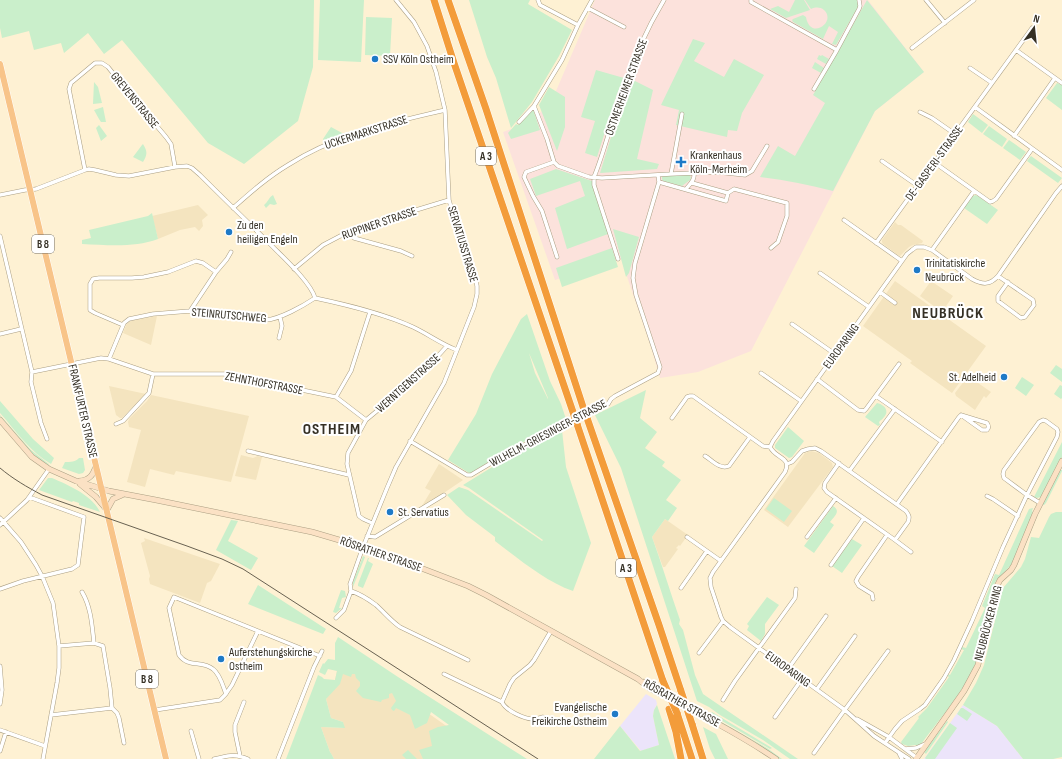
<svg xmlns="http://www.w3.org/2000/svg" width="1062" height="759" font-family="'Sofia Sans Condensed',sans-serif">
<rect width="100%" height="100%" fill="#fef1d3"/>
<!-- commercial -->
<path fill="#ece4fa" d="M646,694L656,700L657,704L654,710L653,716L659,745L641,751L620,726Z
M963,705L997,726L1023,759H924Z"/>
<!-- built -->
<path fill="#f4e4bf" d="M198,205L208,215L202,220L203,226L199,231L195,227L180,230L158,239L152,216Z
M895,222L898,225H901L923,241L922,243L913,245L909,247L900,256L898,255L883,244L882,242V240Z
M895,281L986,346L952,393L910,363L912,361L863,326Z
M931,281L953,296L942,312L920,296Z
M157,316L151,345L123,333L126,325L130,321Z
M968,376L991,392L986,398L984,396L975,410L956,396L955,393Z
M109,386L146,394L122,418H120L116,415Z
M151,395L249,416L231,482L176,471L174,475L150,469L145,487L127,482L141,430L129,427L128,422L129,419L147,401Z
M811,451L819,453L832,463L833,467L788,527L764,510L805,453Z
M241,455L253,458L258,456L262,457L256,480L235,476Z
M439,464L463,480L420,509L431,491L425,488Z
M665,519L688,535L680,546L679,545L676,548L678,549L665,567H663L652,537Z
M144,538L220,564L211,581L207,583L200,603L150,584L149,579L150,576L141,543L145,541Z
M335,660L397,691L452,730L496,759H334L332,755L330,752L321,727L344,728L343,722L331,718L326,699L335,680L337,671Z"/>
<!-- medical -->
<path fill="#fce2dc" d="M595,0H868L924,72L875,111L751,351L698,372L660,378L651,347L621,259L555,280L503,132L525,124L534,118L540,113L551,100L556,91Z"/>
<!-- green -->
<path fill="#caefcb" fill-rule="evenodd" d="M0,0H314L313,67L298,121L244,164L208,143L122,40L104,54L88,33L64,53L61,43L34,50L29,31L2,38L0,28Z
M320,0H364L361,62L318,60Z
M469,0H530L528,4L572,30L559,56L532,102L511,128L496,78L487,57Z
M795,0H804L810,10L786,18L770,9L778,6L789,12Z
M805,0H857L859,3L858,7L836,45L832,44L838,32L829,26L823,39L793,22L792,20L793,19L803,15L806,17C810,41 837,22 824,10C820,7 816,7 811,9Z
M867,0L924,72L875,111L833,191C809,185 785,180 760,177L778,146L795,156L825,103L813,95Z
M366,17L392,18L390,56L365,55Z
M693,39L705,43L694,61L724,77L734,59L764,75L742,113L737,131L728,130L727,137L676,125L679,110L661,105Z
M819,55L821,56L822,55L829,59L826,64L817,59Z
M815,62L824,68L821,73L812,68Z
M596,70L624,78L617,94L597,157L585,153L595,121L581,117Z
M633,80L653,90L637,159L659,164L657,169L600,173L623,98Z
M94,82L98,87L102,103L93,104Z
M1057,83L1062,85V110L1046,98Z
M549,87L565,97V127L557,151L539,105Z
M103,107L106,122H101L99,119L94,110Z
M533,109L540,130L511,139L508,133L516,124L518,125Z
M973,114L988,125L982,133L968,122Z
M99,125L107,136L101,141L96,128Z
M989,126L1007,139L1002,147L983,134Z
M331,127L344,134L324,141L323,139Z
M1009,140L1026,152L1020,160L1003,148Z
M143,144C148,152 147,155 143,162L133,157L142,145Z
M1031,156L1062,178L1058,183L1027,161Z
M556,169L592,181L608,234L567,249L555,208L585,196L580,181L536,196L530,179Z
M681,175H690L691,178L690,180L682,186L663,181L662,179V176Z
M273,195L277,204L274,205L270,204L266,208L264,205C268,202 269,197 273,195Z
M975,195L978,196L998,210L987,224L964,208L972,197Z
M152,213L158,239C134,248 107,245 82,244V240L91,238L89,230L148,216Z
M613,229L639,237L629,273L626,277Z
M612,248L618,267L562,287L556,268Z
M527,314L550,381L561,404L567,422L559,424L504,452L471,473H469L448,460L476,414L492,374L521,319ZM529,353L548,398V399L535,373Z
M1056,365L1062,369V382L1050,373Z
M1022,377L1034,385L1026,396L1015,388Z
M1060,385L1062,386V398L1061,399L1054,394Z
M646,390L640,418L657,432L645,448L665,462L662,466L681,480L666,500L677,508L668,521L665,519L652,537C662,564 670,592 680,620L679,624L683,630L695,675L703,694L798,759H790L763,740L720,715L709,707L697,701L621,468L595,415Z
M0,401L33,439L54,458L51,464C30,452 16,431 0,413Z
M877,403C882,404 888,408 886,414C885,417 881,420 879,422L880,425L878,426L865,417Z
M0,415L31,450L50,465C32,458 13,431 0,416Z
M788,427L804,441L792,457L789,458L775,448V445Z
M561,429L562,430L566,467L591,543L573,591C545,581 519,559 495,541V537L466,515L447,495L459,487L468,490L542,541L543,540L469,488L463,485L515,453Z
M1062,442V457L1041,497L1037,498L1034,497Z
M79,458H83L85,470L83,473L79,474L62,468L65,462C70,462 76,462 79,458Z
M1060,470H1062V471L1046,503L1044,505H1042Z
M48,478H52C68,485 92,495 100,512L79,505V503L73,501L72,502L39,490Z
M774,498L792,511L784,522L766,509Z
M833,506C841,511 835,516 830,522L834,525L814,553L804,546Z
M1033,508L1032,511L1033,512L1012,564L996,581L992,588L978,657C968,687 941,717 922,743L917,746L916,745L908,746L902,744L901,742L919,718L918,717L927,708L949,677L946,675L947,674L950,675L964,650L961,649L962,647L966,648L985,608L982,606L995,574L999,575L1029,509Z
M1056,512H1062V757L1053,759H1023L997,726L963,705L976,683L984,665L1003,588L1021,567L1025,559L1031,537L1039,538L1049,517L1051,514Z
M231,520L238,521L228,541L258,558L251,570L216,550Z
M852,539L862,545L842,573L832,566Z
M363,556L365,557L353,587V582Z
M368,558H369L368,561L373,564L363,588L358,586V584Z
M258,585L326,629L323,634L248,604Z
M341,590L345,591L346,597L342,598L339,608H342L336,613L333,612Z
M767,597L779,605L765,624V634L761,641L747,630L749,626L747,624Z
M338,637L398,677L527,759H423L419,750L432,746L429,731L438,727L449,725L431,712L427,723L415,729L410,715L396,708L394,711L392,710L391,708L396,701L392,693L389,694V698L382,700L381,702L363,698L356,691L360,686V682L356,678L355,674H352L351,677L343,674L340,684L326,699L331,718L343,722L345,728L321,727L330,752L332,755L334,759H286L318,675L322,677L324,679L335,680L337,671L328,669L325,675L319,672L323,663L324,664L328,659L335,660V643Z
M657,705L675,759H594L620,726L640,751L659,745L653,716L654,710Z
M961,708H963L972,714L967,721L957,714Z
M712,712L772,748L770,749L717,718L711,713Z
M709,714H710L716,719L767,748L782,759H780L752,740L713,718Z
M947,721L948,722L926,754L924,752Z
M950,723L957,728L935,759H926L925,758Z
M703,727L716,734L728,759H715L710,749Z
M408,750L417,759H406L402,755Z"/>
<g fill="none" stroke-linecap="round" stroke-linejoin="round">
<!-- street casing -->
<g stroke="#ab9f83" stroke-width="4.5">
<path id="street" d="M538,0L540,5L578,25
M751,0V2L837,50L859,9L860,6L859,0
M926,0L945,23
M588,8L624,27
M912,48L974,0
M1016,50L1062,83
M970,68L992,83
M814,89L837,50
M534,106L547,139L554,162L558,166L589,177L602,178L671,174L717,172L745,175L752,171L767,146
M975,107L1062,170
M920,112L932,118L955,134
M519,122L534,106L562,60L578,25L592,0
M1014,136L1055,78
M882,161L918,186
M554,162L526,172L524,177L533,196L542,211L557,257
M935,163L990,202L993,201L996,199L1032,149
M85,170L69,89L71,83L95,63H102L108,67L128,92L166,137L171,144L175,167
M671,174L682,114
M659,182L726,201L728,193
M692,183L728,193L734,189L787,203V216L778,242L771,248
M686,189C690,184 695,180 694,173
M0,195L25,190L36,189L85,170L89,169L95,170L116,175L129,176L175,167L187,166L192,168L200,175C224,199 248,222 272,246C284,258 311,283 315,298
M233,208C251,192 268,177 288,165C336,134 391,123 445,110
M844,220L902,261
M348,232L354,238L401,251L412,256
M0,236L32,372L31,382L41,423L47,439
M876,243L1032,28
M932,250L974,191
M618,259L594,185V177C605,150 611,122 621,95C632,62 646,30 664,0
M294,269L323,245L344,234L360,227L449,200
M820,273L869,307
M998,276L1033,300L1034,305L1025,317L1021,318L998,301V296L1008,282
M880,292L895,303
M190,311L216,272L227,259L231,252
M792,324L835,354
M123,325L95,313L90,310V284L93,279L99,278H132L144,277L168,272L196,261L203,263L216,272
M0,334L21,329
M279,338L282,326L280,317
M109,359L124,323L129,319L153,314L190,311L266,320C280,319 303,306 315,298C348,305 382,313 413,327C428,334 441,344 457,350
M32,372L101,358L109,359L153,374H224L336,397L366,420
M761,373L801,401
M817,379L858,410L864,411L866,409L899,364
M876,396L942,442
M336,397L351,371L370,312
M961,415L987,423C989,426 989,428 987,430H982Z
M672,418L687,397L690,396H693L763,446L770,447
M116,424L123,421L149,393L153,374
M410,441L467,475H471L508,453L608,404L611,399L615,396L658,373L660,367L636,295L633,278L635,263L659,182L658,175
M248,451L349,475
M705,456C712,460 720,470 729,466L750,437
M787,464L792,462L802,451L808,449L815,448L821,451L906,511C909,515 910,517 908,522L895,540L827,492L824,488L825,483L839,463
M850,470L895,409
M987,496L993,499L1018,516
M897,504L959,417L961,415
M0,518L21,542L36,565L42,576L53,603L59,646V668L57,683L43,759
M372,523L363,519L359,516L347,464L348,453L353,444L366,420L407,386L437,357L447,346
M0,525L27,500L49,469
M367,536L375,537L444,495
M687,537L721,561
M807,537L836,498
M895,540L911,552
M831,565L864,518
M681,588L707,551
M0,589L23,581L72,569L78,565L84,517L29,497
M351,591C360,594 368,599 376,605C384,612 391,621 400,627L468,660
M82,592C91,607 92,625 94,643
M873,599L872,594L859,586L856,581L858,577L887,535
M336,618L344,610L351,591L350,584L363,547L387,488L396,467L444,383L474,307L477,294V286L474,273L457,228L449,200L445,110L436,72L427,46L414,22L396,0
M59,646L94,643L103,646L110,688L112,708L117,713L119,718L124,743
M699,653L723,621
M0,666L2,690L0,704
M788,669L826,616
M444,674L502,702
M817,689L855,636
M226,694C223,686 220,674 213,669C202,660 188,668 179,655L169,608L174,597L320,656
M723,700L735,681L795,598L796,589
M155,710L220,700L225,695L232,685L258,631
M51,715L112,708
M543,717C540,718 536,719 533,719C524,719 505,710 502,702L510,684L514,678L530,665L534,660L551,631
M775,717L802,679
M857,719L889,737L917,758
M0,730L45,746
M191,731L199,759
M885,743L895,729L902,721L920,709L925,705L944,678L954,660L972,621L1003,547L1027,495L1057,437L1058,432L1057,429L1046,421L1043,420L1039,422L1004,470L1003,474L1004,478L1027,495L1040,503
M905,749L916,748L925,744
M0,751L6,732
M814,753L841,715L888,651
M899,753L902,759
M240,756L235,732V725L244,702
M214,759C228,756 233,753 248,759
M278,759L314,667L322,651
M909,759L874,736L845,710L730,627L723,621L721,617L711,587L710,578L713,572L785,472C792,457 776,459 770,447L773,441L907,254L912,250L916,247H924L932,250L972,279C983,285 990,285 998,276L1056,193L1062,186"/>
</g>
<!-- secondary casing -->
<g stroke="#ab9f83" stroke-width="6">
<path id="secondary" d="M0,420L32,457L49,469L76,481L109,491L156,500L312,532L363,547L400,560L468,586L486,595L638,679L649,688C692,710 736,732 776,759
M79,481C90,480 93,475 96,466
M80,484L96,497L107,510L113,499L122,495
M644,682L685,703
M916,759L964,691L970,680L978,665L992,600L996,588L1000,580L1011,570L1014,565L1035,514L1062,461"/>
</g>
<!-- primary casing -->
<g stroke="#fff" stroke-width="7">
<path id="primary" d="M0,64L166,759"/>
</g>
<!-- highway casing -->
<g stroke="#fff" stroke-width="8">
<path id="highway" d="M434,0L454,63L575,418
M448,0L486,109L585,413
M587,418L659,625L681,691
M577,424L663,681
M669,709L676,732L681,759
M677,713L692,759
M692,724L703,759"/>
</g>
<!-- street -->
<use href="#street" stroke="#fff" stroke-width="3.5"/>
<!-- secondary -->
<use href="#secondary" stroke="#fbe1c4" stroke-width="5"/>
<!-- primary -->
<use href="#primary" stroke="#f8c489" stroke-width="6"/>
<!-- highway -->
<use href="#highway" stroke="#f39c3a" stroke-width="7"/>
<!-- tram -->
<path stroke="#686151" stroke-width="1" d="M0,468C13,479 27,487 42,495L187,546L222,559L243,569L538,759"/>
<!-- highway-bridge casing -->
<g stroke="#fff" stroke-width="8" stroke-linecap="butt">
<path id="highway-bridge" d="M585,413L587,418
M575,418L577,424
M663,681L677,713
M681,691L692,724"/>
</g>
<!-- highway-bridge -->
<use href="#highway-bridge" stroke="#f39c3a" stroke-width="7"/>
</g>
<!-- markers -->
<g fill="#1e7ac7" stroke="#fff" stroke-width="1.5">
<circle cx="375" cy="59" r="4"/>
<path d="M679 156h4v4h4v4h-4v4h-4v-4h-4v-4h4z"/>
<circle cx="229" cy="232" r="4"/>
<circle cx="917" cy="270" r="4"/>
<circle cx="1004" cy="377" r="4"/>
<circle cx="390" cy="512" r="4"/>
<circle cx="221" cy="659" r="4"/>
<circle cx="615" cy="714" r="4"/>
</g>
<g text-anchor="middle" stroke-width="4" stroke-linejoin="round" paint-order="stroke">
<!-- shield labels -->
<g fill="#fff" stroke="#726e66" stroke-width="1">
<rect x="476" y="147" width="20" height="18" rx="3"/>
<rect x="32" y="235" width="22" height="18" rx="3"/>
<rect x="616" y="559" width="20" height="18" rx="3"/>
<rect x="136" y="670" width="22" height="18" rx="3"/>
</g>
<g font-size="11" font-weight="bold" fill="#353025">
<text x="486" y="160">A 3</text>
<text x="43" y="248">B 8</text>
<text x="626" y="572">A 3</text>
<text x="147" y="683">B 8</text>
</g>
<!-- poi labels -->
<g font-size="12" fill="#353025" stroke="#fff" text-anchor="start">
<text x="383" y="63">SSV Köln Ostheim</text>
<text x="690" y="159">Krankenhaus<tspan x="690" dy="14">Köln-Merheim</tspan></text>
<text x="237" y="229">Zu den<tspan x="237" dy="14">heiligen Engeln</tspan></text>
<text x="925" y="267">Trinitatiskirche<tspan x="925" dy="14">Neubrück</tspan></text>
<text x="996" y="381" text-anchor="end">St. Adelheid</text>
<text x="398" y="516">St. Servatius</text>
<text x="229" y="656">Auferstehungskirche<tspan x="229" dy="14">Ostheim</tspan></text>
<text x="607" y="711" text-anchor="end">Evangelische<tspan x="607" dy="14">Freikirche Ostheim</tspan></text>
</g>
<!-- street labels -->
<g font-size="12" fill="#353025" stroke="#fff">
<text transform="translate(626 87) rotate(-70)" y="4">OSTMERHEIMER STRASSE</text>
<text transform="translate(135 100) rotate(51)" y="4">GREVENSTRASSE</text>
<text transform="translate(366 132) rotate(-18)" y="4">UCKERMARKSTRASSE</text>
<text transform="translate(934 163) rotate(-54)" y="4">DE-GASPERI-STRASSE</text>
<text transform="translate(379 223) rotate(-19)" y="4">RUPPINER STRASSE</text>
<text transform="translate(463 244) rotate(73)" y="4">SERVATIUSSTRASSE</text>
<text transform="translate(229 315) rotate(5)" y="4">STEINRUTSCHWEG</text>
<text transform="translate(841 346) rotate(-54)" y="4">EUROPARING</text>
<text transform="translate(264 383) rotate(11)" y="4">ZEHNTHOFSTRASSE</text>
<text transform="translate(408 383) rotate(-42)" y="4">WERNTGENSTRASSE</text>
<text transform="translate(83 411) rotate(77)" y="4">FRANKFURTER STRASSE</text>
<text transform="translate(548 433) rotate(-28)" y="4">WILHELM-GRIESINGER-STRASSE</text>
<text transform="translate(381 554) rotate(19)" y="4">RÖSRATHER STRASSE</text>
<text transform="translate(988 623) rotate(-75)" y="4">NEUBRÜCKER RING</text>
<text transform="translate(788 669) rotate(36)" y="4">EUROPARING</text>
<text transform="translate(682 703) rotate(29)" y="4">RÖSRATHER STRASSE</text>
</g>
<!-- district labels -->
<g font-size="16" font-weight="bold" letter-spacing="1" fill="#353025" stroke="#fff">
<text x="948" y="318">NEUBRÜCK</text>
<text x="332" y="434">OSTHEIM</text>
</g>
</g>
<!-- north arrow -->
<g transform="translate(1034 28) rotate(15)" stroke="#ffffff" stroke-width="3" paint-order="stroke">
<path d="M0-3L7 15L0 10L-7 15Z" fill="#353025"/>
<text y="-6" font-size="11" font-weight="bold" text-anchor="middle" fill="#353025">N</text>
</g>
</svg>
